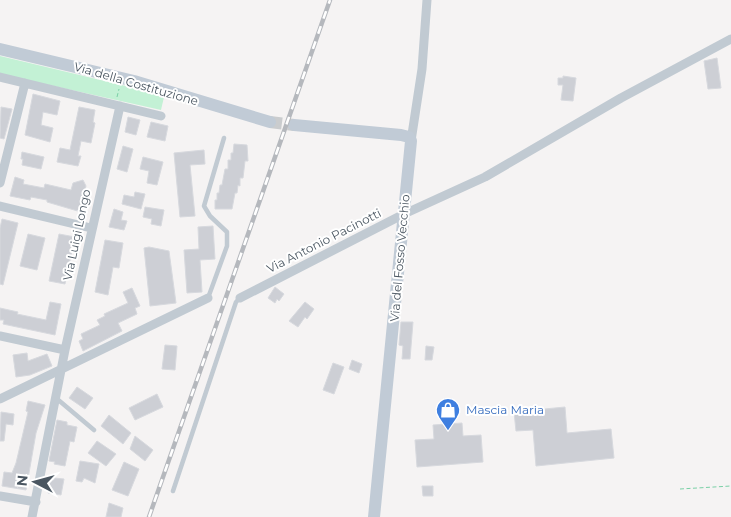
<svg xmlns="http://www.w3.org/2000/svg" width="731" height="517" font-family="Montserrat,sans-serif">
<rect width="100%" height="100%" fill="#f5f3f3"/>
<!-- green -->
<path fill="#c3f1d5" d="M0,56L134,88L164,97L161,110L0,74Z"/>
<!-- building -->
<path fill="#cdcfd5" stroke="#d7d9de" d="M717,58L721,88L708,89L704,61Z
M563,76L576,78L573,101L561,100L563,85H558V78H563Z
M33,94L60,101L57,115L43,112L41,125L53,128L50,142L25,135Z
M1,107L12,109L4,139L0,138Z
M79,107L95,110L93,122L95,123L91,143L81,141L78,156H81L78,166L57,162L60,148L70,150Z
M128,117L140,120L136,135L125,132Z
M151,122L168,126L165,141L147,137Z
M234,144L247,145L248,161H245L243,178H240V186L238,185L237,193H235L232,209H215V200H217V193H219L220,185H222L225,169H228V160H231V153H233Z
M123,146L133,149L127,172L117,169Z
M204,150L205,164L190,165L195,216L180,217L174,153Z
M22,152L44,157L41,169L22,165L23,159H21Z
M143,157L163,162L157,185L147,183L149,171L140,169Z
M15,177L24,180L23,184L44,188L45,184L71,190L73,183L83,180L86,186L82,200L83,201L81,212L47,202V200L31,197L30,200L10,196Z
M135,192L145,194L141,209L122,204L124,195L134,197Z
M145,207L164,210L161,226L151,224L152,219L143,217Z
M114,209L123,212L121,220L127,221L124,230L109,227Z
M2,219L18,223L3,285L0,284V228Z
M213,226L215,259L200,260L202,292L187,293L184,250L199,249L198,227Z
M28,234L45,238L37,270L20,266Z
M59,234L75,237L65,284L49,281Z
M105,240L123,243L119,268L113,267L108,295L95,292Z
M149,247L169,251L176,303L150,306L144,248Z
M275,287L284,294L279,301L277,299L275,303L268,298Z
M132,288L140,306L135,308L137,314L118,323L122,331L83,351L79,341L83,339L81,334L100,325L97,320L105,316L104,314L128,303L123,292Z
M50,302L61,304L55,335L3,324L4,320H0V308L18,312L17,314L46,320Z
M305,302L314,309L307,319L305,317L298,327L289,321Z
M401,322H413L410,359H402L403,346L399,345Z
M165,345L177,346L175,370L162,369Z
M426,346L434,347L432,360H425Z
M27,353L28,361L47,354L52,366L30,375L16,377L13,355Z
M352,360L362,364L359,373L349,369Z
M333,363L344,367L334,394L323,390Z
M77,387L93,398L85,409L69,398Z
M157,394L163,407L135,420L129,408Z
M28,401L45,405L36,433L26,490L2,486L4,472L12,473L16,463L28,412L26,411Z
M565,407L567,433L611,429L614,458L536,466L533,430L516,431L514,412Z
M1,412L14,414L13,425L6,424L4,441H0Z
M109,415L131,433L123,444L101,426Z
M57,420L67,422V425L77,427L74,442L70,441L65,466L54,464L55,462L49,461Z
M462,423L463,436L481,435L483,462L417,467L415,440L434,439L433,425Z
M135,436L153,450L145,461L130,449Z
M97,441L116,454L106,466L88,453Z
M80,461L99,464L95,483L84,478L82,482L76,481Z
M124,462L139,469L128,496L112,490Z
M54,478L64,479L61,495L48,493L50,479L54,480Z
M422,486H433V496H423Z
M109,503L123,508L121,517H106Z"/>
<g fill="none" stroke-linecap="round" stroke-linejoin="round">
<!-- secondary-tunnel -->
<path stroke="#caccce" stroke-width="12" stroke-dasharray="12 6" stroke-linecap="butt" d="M270,122L294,125"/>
<!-- path -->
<path stroke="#7ad0a6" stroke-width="1" stroke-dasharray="4 2.5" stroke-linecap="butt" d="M117,97L119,89
M680,489L731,486"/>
<!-- lane -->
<path stroke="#c1cad2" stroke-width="4.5" d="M208,298L227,246V232L210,216L204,206L224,138
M56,398L94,430
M173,491L236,302L240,298"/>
<!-- street -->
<path stroke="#c1cad2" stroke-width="9" d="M0,77L161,116
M411,141L422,69L427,0
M0,183L25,83
M0,206L91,228
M240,298L404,214L485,177L621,98L731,39
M0,336L65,350
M0,399L208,298
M0,496L36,502
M32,517L65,350L120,106"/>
<!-- secondary -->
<path stroke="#c1cbd6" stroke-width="12" d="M0,49L134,81L270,122
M294,125L401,135L409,137L411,141L374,517"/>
<!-- rail casing -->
<g stroke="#b5b8bd" stroke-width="4.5">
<path id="rail" d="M149,517L330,0"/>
</g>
<!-- rail -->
<use href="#rail" stroke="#fff" stroke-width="2.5" stroke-dasharray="8" stroke-linecap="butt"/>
</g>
<!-- icons -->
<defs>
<g id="shop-pin" transform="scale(1.25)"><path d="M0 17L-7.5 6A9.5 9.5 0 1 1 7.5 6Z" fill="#3f7fe0" stroke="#fff"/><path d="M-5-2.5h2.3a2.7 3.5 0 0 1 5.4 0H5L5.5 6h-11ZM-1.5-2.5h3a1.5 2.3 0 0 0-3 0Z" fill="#fff"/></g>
</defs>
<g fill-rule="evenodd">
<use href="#shop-pin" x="448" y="410"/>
</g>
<g text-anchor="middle" stroke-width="4" stroke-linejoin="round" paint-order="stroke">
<!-- street labels -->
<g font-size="12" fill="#4a5661" stroke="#fff">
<text transform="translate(136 84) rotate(16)" y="4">Via della Costituzione</text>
<text transform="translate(77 235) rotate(-78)" y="4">Via Luigi Longo</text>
<text transform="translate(324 241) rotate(-27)" y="4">Via Antonio Pacinotti</text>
<text transform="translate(400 258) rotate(-85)" y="4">Via del Fosso Vecchio</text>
</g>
<!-- shop labels -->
<g font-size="12" fill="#366cbe" stroke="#fff" text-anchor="start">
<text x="466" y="414">Mascia Maria</text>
</g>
</g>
<!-- north arrow -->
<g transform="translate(35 482) rotate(276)" stroke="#ffffff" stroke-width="4" paint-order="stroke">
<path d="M0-4L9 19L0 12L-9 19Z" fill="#4a5661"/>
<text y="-8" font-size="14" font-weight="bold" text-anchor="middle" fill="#4a5661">N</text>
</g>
</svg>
